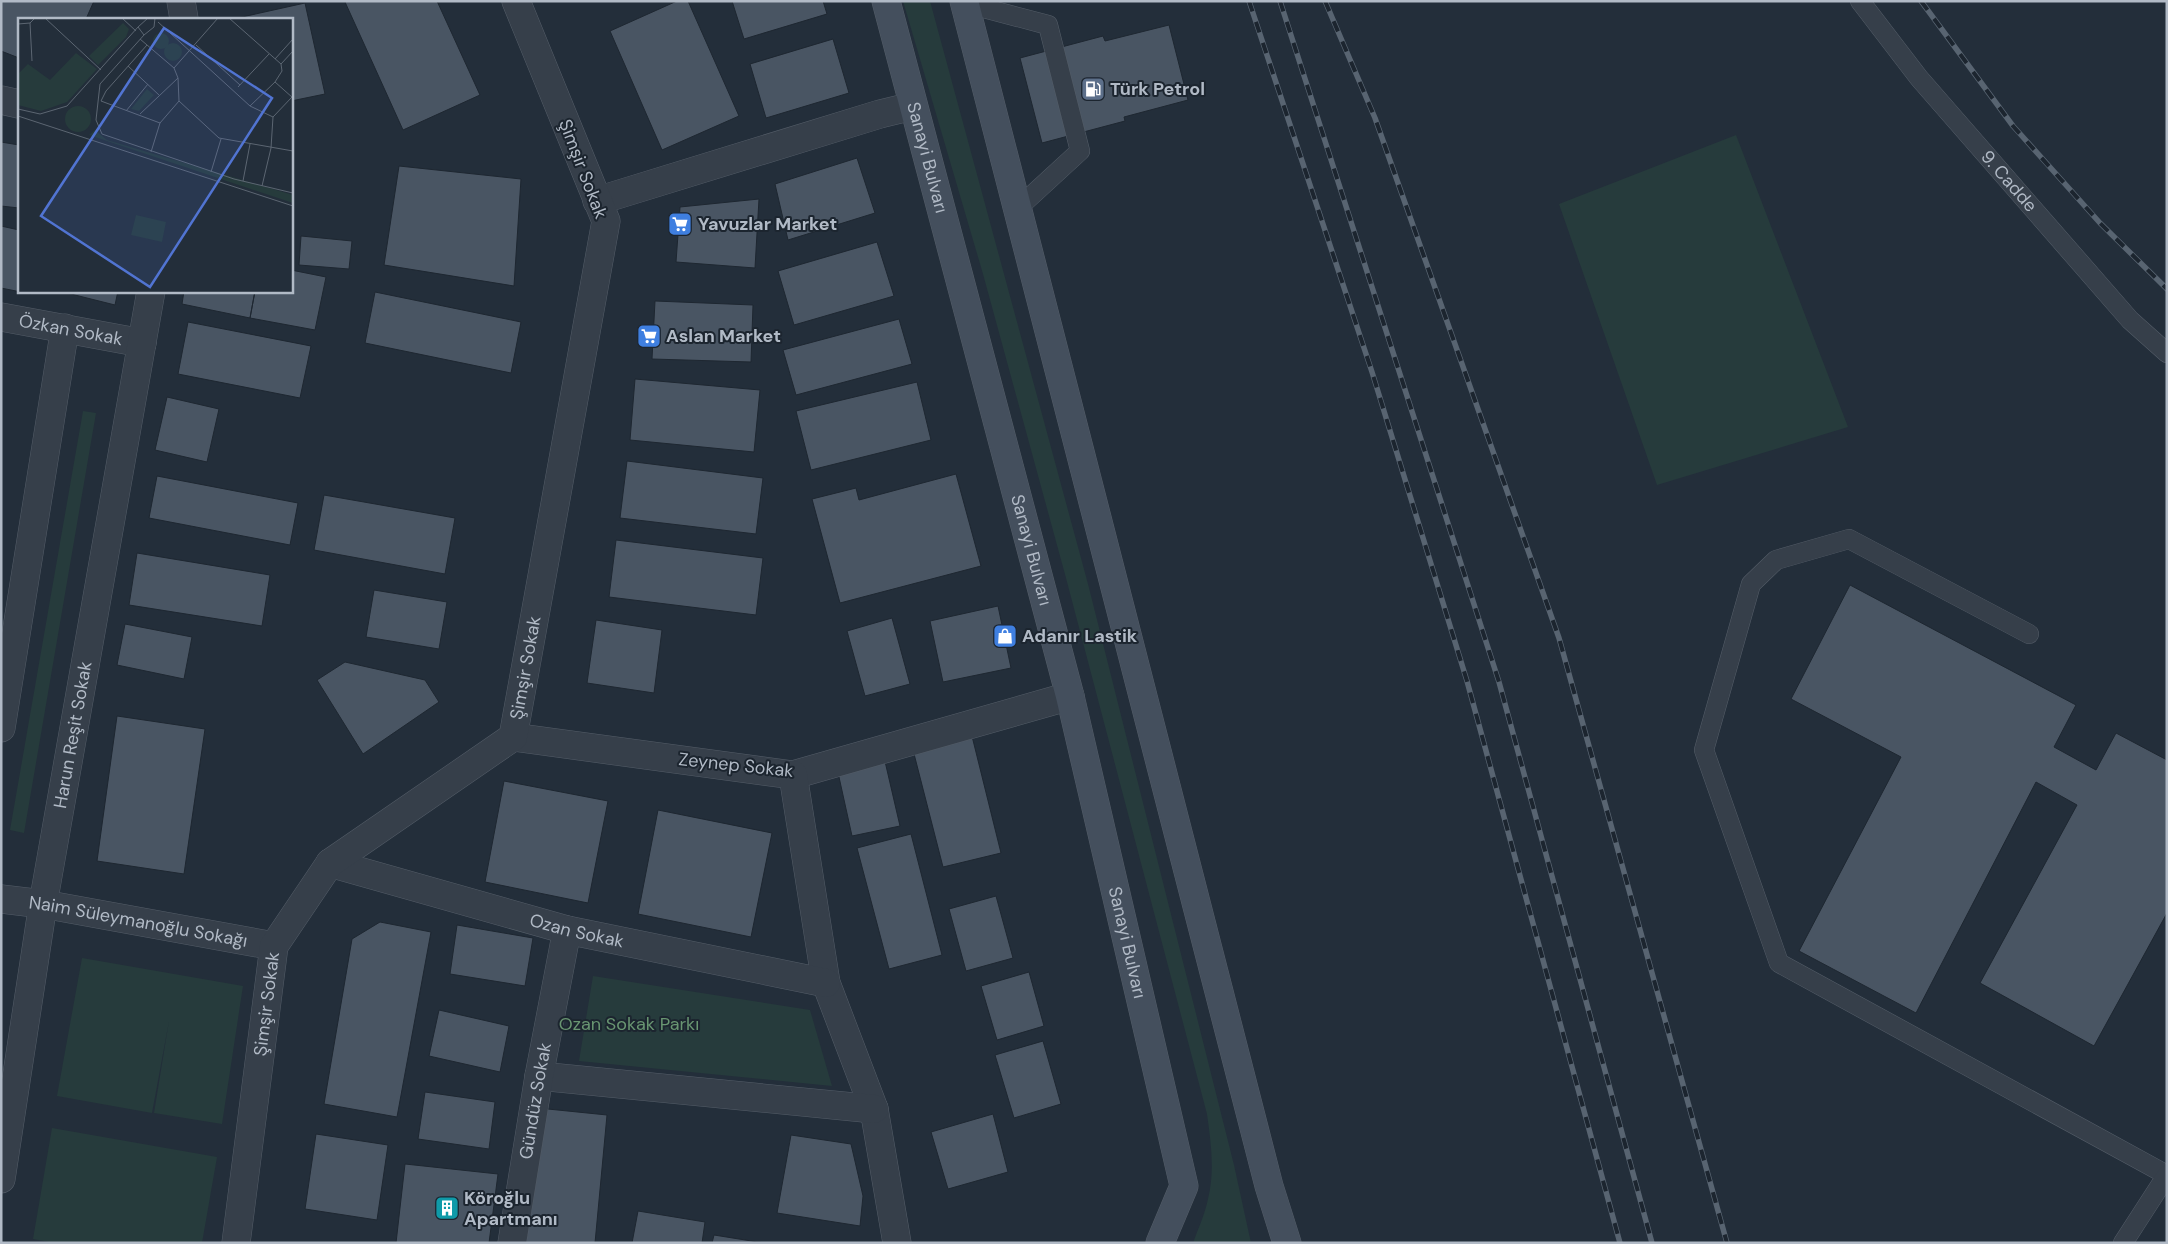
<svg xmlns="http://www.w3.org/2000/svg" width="2168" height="1244" font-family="'DM Sans',sans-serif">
<rect width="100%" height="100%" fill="#232e3a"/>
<!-- green -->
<path fill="#263b3c" d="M903,1H930L1088,584L1234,1165L1251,1243H1193C1198,1229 1205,1214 1208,1199C1215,1171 1211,1143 1207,1114L1066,578L983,274Z
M1736,135L1848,427L1657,485L1559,204Z
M83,411L96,413L24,833L10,830Z
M82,958L243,986L222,1124L154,1113L169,1021L152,1113L57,1096Z
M593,976L810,1010L832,1086L579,1061Z
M52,1128L217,1157L202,1243H54L33,1239Z"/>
<!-- building -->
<path fill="#495563" stroke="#1e2731" d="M1,1H94L86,19H19V58L1,51Z
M347,1H437L480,95L403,130L345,2Z
M677,1H688L739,116L662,150L610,31Z
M732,1H823L827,14L744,39Z
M305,3L325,94L291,101V19H233Z
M1169,25L1188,100L1124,117L1125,121L1042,143L1020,58L1103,36L1105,41Z
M833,39L849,93L766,118L750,64Z
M1,142L19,145V208L1,206Z
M857,158L875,213L788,240L775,184Z
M399,166L521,179L514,286L384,265Z
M759,199L755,268L676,262L680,207Z
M1,226L19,230V291H31V294L1,288Z
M301,236L352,241L349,269L299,265Z
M877,242L894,296L794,325L778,271Z
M291,270L326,277L315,330L250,318L255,291H291Z
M59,291H118L115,305Z
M184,291H255L250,318L182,304Z
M375,292L521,322L511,373L365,343Z
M655,301L753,305L751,362L652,359Z
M899,319L912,364L796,395L783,350Z
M188,322L311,346L300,398L178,374Z
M635,379L760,390L754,452L630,440Z
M917,382L931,440L811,470L796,411Z
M167,397L219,409L207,462L155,450Z
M627,461L763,478L756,534L620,518Z
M956,474L981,566L840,603L812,499L856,488L859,500Z
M157,476L298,503L290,545L149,518Z
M324,495L455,518L445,574L314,550Z
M616,540L763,558L756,615L609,597Z
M137,553L270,575L262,626L129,605Z
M1850,585L2076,705L2054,747L2096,770L2116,733L2167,760V913L2094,1046L1980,983L2077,805L2036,782L1916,1013L1799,951L1901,757L1791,699Z
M374,590L447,602L439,649L366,637Z
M998,606L1011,668L943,682L930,621Z
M892,618L910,684L865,696L847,631Z
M596,620L662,630L654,693L587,683Z
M125,624L192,637L184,679L117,665Z
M345,662L425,680L439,702L363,754L317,680Z
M117,716L205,729L184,874L97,861Z
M971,732L1001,853L943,867L912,746Z
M884,757L900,826L852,836L837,768Z
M504,781L608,801L588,903L485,882Z
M658,810L772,833L751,937L638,914Z
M911,834L942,955L889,969L857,848Z
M996,896L1013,958L966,971L949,909Z
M380,922L431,932L397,1117L324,1104L352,939Z
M457,925L533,938L525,986L450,974Z
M1029,972L1044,1026L997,1040L981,986Z
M439,1010L509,1026L500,1072L429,1056Z
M1043,1041L1061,1104L1014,1118L995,1055Z
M425,1092L495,1102L489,1149L418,1139Z
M538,1108L607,1115L595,1243H526Z
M993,1114L1008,1172L948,1189L931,1132Z
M316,1134L388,1145L377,1220L305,1209Z
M791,1135L851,1144L863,1196L860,1226L777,1213Z
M405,1164L498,1174L489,1243H396Z
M638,1211L705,1222L702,1243H632Z
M714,1235L764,1243H712Z"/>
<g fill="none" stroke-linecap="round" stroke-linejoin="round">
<!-- service casing -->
<g stroke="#545d68" stroke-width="20">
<g id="service">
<path id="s1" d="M1860,1L1919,78L2130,320L2167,353"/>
<path d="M965,3L1048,25L1080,151L1018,208"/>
<path d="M2029,634L1849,539L1776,560L1751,584L1704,750L1779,963L2167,1175"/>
<path d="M2123,1243L2167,1175"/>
</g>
</g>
<!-- minor casing -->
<g stroke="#545d68" stroke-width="29">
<g id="minor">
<path d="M181,1L184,19"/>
<path d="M1,100L19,104"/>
<path d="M597,201L880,114L913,106"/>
<path id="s2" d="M1,317L142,343"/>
<path d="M1,728L65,328"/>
<path d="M513,737L793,775L1070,696"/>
<path d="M793,775L826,983L874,1109L897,1243"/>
<path id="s3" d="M330,863L567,930L826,983"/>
<path id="s4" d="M1,899L43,904L274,946"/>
<path d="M539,1076L874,1109"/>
<path id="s5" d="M1,1179L43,904L151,291"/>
<path id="s6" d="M236,1243L274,946L330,863L513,737L606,221L516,1"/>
<path id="s7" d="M512,1243L539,1076L567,930"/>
</g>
</g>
<!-- secondary casing -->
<g stroke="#545d68" stroke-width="29">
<g id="secondary">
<path id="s8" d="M886,1L1070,696L1184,1186L1160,1243"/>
<path d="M964,1L1269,1186L1287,1243"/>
</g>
</g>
<!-- service -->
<use href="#service" stroke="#363f4a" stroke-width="19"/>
<!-- minor -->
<use href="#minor" stroke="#363f4a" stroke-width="28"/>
<!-- secondary -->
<use href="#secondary" stroke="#444f5d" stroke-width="28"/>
<!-- rail casing -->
<g stroke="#586471" stroke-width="5.5">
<path id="rail" d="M1249,1L1372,372L1467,681L1620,1243
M1280,1L1499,682L1652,1243
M1325,1L1375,118L1559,638L1727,1243
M1921,1L2013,126L2100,223L2167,289"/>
</g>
<!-- rail -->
<use href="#rail" stroke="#1c252f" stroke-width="4" stroke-dasharray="11" stroke-linecap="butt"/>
</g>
<!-- icons -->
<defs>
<g id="fuel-square" transform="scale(1.25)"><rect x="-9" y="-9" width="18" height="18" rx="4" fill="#5c6f8a" stroke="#1c252f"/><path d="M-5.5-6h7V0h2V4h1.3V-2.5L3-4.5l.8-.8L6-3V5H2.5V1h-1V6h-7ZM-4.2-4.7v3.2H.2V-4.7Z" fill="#fff"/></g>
<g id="supermarket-square" transform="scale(1.25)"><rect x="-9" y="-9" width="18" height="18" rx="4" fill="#3f7fe0" stroke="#1c252f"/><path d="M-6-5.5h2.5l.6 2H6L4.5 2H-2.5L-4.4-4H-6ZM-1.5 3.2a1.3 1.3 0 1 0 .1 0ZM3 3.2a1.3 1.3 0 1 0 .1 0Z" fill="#fff"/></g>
<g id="shop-square" transform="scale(1.25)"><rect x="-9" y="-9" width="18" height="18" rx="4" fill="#3f7fe0" stroke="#1c252f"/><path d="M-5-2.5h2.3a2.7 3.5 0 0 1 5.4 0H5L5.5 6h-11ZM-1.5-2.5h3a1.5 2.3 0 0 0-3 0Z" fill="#fff"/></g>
<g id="building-square" transform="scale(1.25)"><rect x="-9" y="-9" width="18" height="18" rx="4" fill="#0f9aa8" stroke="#1c252f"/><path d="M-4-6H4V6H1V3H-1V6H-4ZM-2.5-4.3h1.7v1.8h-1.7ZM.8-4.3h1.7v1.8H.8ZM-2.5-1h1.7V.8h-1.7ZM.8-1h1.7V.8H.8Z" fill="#fff"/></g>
</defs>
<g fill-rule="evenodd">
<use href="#fuel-square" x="1093" y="89"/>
<use href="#supermarket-square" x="680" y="224"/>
<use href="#supermarket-square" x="649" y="336"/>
<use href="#shop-square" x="1005" y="636"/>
<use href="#building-square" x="447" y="1208"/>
</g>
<g text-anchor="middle" stroke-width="4" stroke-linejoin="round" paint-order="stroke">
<!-- poi labels -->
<g font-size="18" font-weight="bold" fill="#b1bac6" stroke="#1c252f" text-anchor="start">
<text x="1110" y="95">Türk Petrol</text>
<text x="698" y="230">Yavuzlar Market</text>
<text x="666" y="342">Aslan Market</text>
<text x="1022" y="642">Adanır Lastik</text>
<text x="464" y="1204">Köroğlu<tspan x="464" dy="21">Apartmanı</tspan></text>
</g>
<!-- street labels -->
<g font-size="18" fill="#b1bac6" stroke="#1c252f">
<text dy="6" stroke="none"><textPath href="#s8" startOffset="162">Sanayi Bulvarı</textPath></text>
<text transform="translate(583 169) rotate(69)" y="6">Şimşir Sokak</text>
<text dy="6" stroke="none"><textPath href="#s1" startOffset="234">9. Cadde</textPath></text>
<text dy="6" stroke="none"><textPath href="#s2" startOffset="71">Özkan Sokak</textPath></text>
<text dy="6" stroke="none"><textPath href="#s8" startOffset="568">Sanayi Bulvarı</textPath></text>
<text dy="6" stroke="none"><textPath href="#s6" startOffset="692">Şimşir Sokak</textPath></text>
<text dy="6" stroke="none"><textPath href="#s5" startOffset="450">Harun Reşit Sokak</textPath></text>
<text transform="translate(736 765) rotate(6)" y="6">Zeynep Sokak</text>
<text dy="6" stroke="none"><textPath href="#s4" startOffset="139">Naim Süleymanoğlu Sokağı</textPath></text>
<text dy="6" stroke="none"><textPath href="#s3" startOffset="256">Ozan Sokak</textPath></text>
<text dy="6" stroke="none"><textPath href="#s8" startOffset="972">Sanayi Bulvarı</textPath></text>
<text dy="6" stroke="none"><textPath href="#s6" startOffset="241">Şimşir Sokak</textPath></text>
<text dy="6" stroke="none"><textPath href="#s7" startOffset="144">Gündüz Sokak</textPath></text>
</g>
<!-- park labels -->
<g font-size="18" fill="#699672" stroke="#1c252f">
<text x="629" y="1030">Ozan Sokak Parkı</text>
</g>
</g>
<!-- overview -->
<g transform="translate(18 18)">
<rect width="275" height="275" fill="#232e3a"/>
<path d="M105,5L111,11L108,19L80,47L71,38ZM135 23a8 8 0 1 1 16 0a8 8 0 1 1-16 0ZM146 34a9 9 0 1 1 18 0a9 9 0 1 1-18 0ZM58,35L79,51L49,84L23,93L0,87V56L10,46L32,62ZM129,71L136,77L121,93L113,91ZM47 101a13 13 0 1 1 26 0a13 13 0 1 1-26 0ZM77,112L89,122L275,177V185L71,117ZM118,197L148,204L144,224L113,217Z" fill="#263b3c"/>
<path fill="none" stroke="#5c6672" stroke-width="1" d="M27,0L83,52M104,0L118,13M130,0L120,9L126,17L136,9L137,0M211,0L263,46M140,4L232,88L255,99L253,130L244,168M12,5L14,43M0,6L12,5L17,0M126,17L82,66L78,102L84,116L216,161L275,175M122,21L156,50L160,60L161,83L201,120L275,133M129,27L88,73L83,83L142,105M178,27L222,67M257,41L275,21M110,48L141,77M156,50L200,0M257,64L275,80M220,69L251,36M232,88L257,64L264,53L263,46L275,33M0,91L22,96L49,88L120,9M108,93L130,66M122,96L160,60M0,98L275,188M255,99L274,79M133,134L142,105L161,83M193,154L203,121M225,163L232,126"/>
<path fill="#5174d2" fill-opacity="0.15" stroke="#5174d2" stroke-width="2.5" d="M146,10L254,80L132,269L23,198Z"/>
<rect width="275" height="275" fill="none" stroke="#b1bac6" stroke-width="2.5"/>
</g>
<!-- border -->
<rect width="2168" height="1244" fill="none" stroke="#b1bac6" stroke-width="5"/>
</svg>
